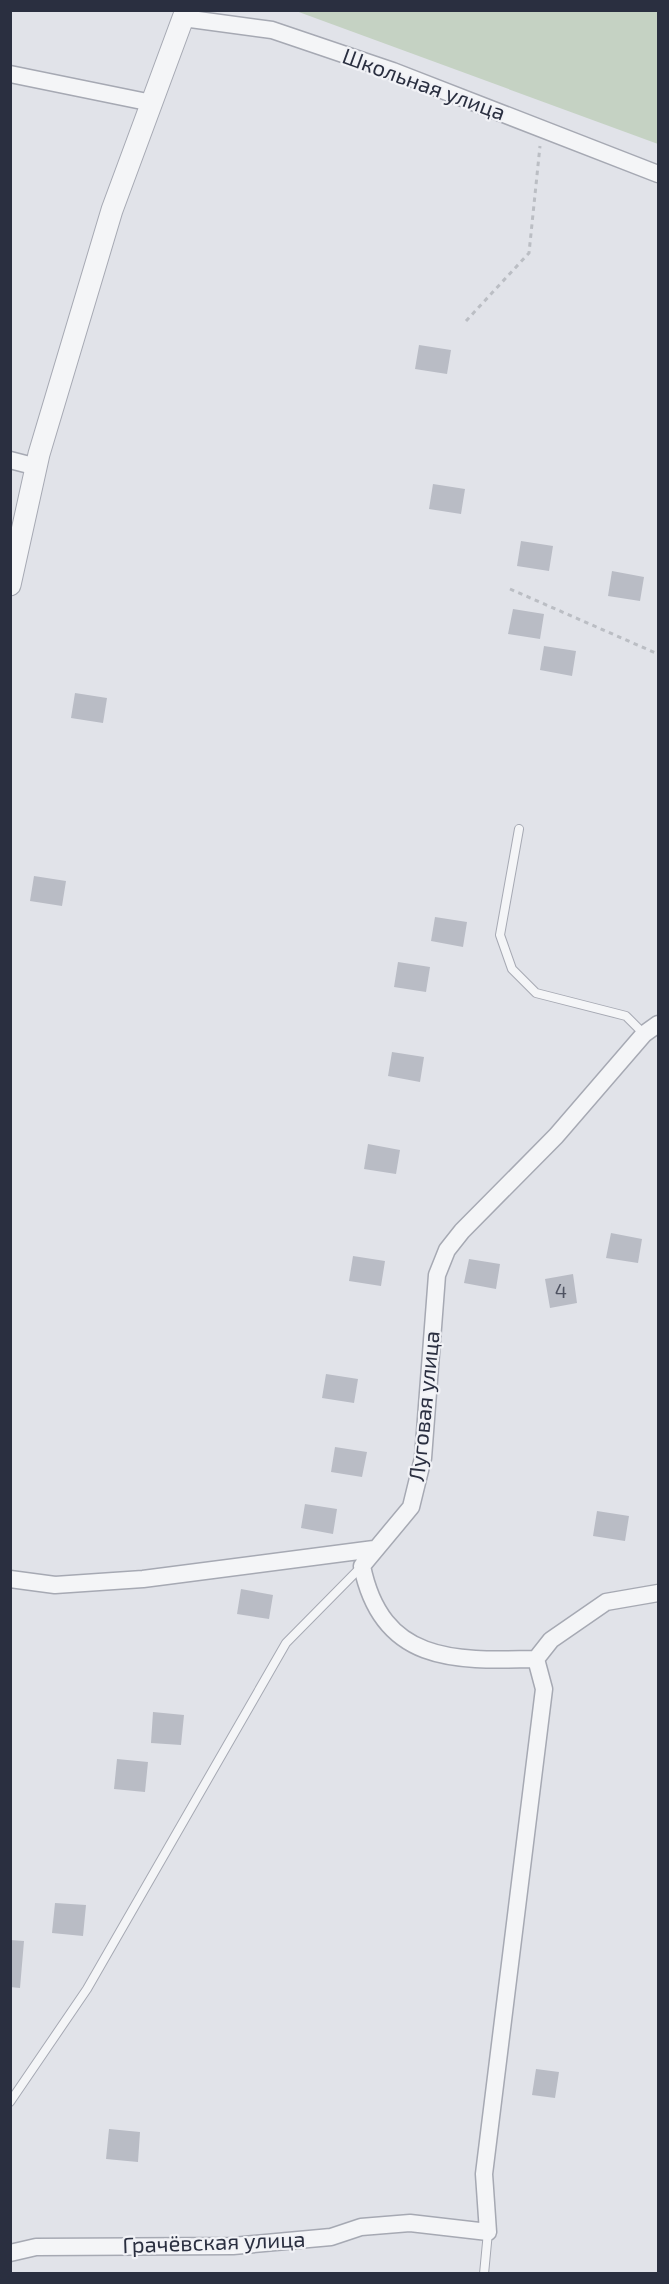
<svg xmlns="http://www.w3.org/2000/svg" width="669" height="2284" font-family="'Exo 2',sans-serif">
<rect width="100%" height="100%" fill="#e1e3e9"/>
<!-- green -->
<path fill="#c5d2c3" d="M296,11H658V144Z"/>
<!-- building -->
<path fill="#b9bcc5" d="M419,345L451,350L447,374L415,369Z
M433,484L465,489L461,514L429,509Z
M521,541L553,546L549,571L517,566Z
M612,571L644,577L640,601L608,596Z
M513,609L544,614L540,639L508,634Z
M544,646L576,651L572,676L540,670Z
M75,693L107,698L103,723L71,718Z
M34,876L66,881L62,906L30,901Z
M435,917L467,922L463,947L431,941Z
M398,962L430,967L426,992L394,987Z
M392,1052L424,1057L420,1082L388,1076Z
M368,1144L400,1150L396,1174L364,1169Z
M611,1233L642,1239L638,1263L606,1258Z
M353,1256L385,1261L381,1286L349,1281Z
M469,1259L500,1264L496,1289L464,1283Z
M573,1274L577,1303L550,1308L545,1279Z
M326,1374L358,1379L354,1403L322,1398Z
M335,1447L367,1452L362,1477L331,1472Z
M305,1504L337,1509L333,1534L301,1528Z
M597,1511L629,1516L625,1541L593,1536Z
M241,1589L273,1595L269,1619L237,1614Z
M153,1712L184,1715L181,1745L151,1743Z
M117,1759L148,1762L145,1792L114,1789Z
M55,1903L86,1905L83,1936L52,1933Z
M10,1940L24,1941L20,1988L10,1987Z
M536,2069L559,2072L555,2098L532,2095Z
M109,2129L140,2132L138,2162L106,2159Z"/>
<g fill="none" stroke-linecap="round" stroke-linejoin="round">
<!-- service casing -->
<g stroke="#a6a9b3" stroke-width="10">
<path id="service" d="M519,829L500,935L512,969L536,993L626,1016L644,1034
M10,2102L87,1989L286,1643L362,1566
M484,2274L488,2232"/>
</g>
<!-- minor casing -->
<g stroke="#a6a9b3" stroke-width="19">
<path id="minor" d="M183,18L272,30L393,71L658,174
M10,74L152,103
M10,460L37,467
M10,1579L55,1585L143,1579L374,1549
M536,1659C455,1661 382,1664 362,1566L411,1507L423,1458L437,1275L447,1250L462,1231L556,1136L644,1034L658,1024
M536,1659L551,1640L606,1602L658,1593
M10,2253L36,2247L233,2246L331,2237L361,2227L410,2223L488,2232L484,2174L544,1689L536,1659"/>
</g>
<!-- tertiary casing -->
<g stroke="#a6a9b3" stroke-width="23">
<path id="tertiary" d="M10,585L39,454L112,210L186,10"/>
</g>
<!-- path -->
<path stroke="#bbbec4" stroke-width="3" stroke-dasharray="4.5 4.5" stroke-linecap="butt" d="M466,321L529,253L540,146
M510,589L658,654"/>
<!-- service -->
<use href="#service" stroke="#f4f5f7" stroke-width="8"/>
<!-- minor -->
<use href="#minor" stroke="#f4f5f7" stroke-width="16"/>
<!-- tertiary -->
<use href="#tertiary" stroke="#f4f5f7" stroke-width="21"/>
</g>
<g text-anchor="middle" stroke-width="4.5" stroke-linejoin="round" paint-order="stroke">
<!-- number labels -->
<g font-size="20" fill="#4e5261">
<text x="561" y="1298">4</text>
</g>
<!-- street labels -->
<g font-size="22" fill="#2a2f40" stroke="#f1f2f6">
<text transform="translate(424 84) rotate(20)" y="8">Школьная улица</text>
<text transform="translate(424 1406) rotate(-84)" y="8">Луговая улица</text>
<text transform="translate(214 2242) rotate(-2)" y="8">Грачёвская улица</text>
</g>
</g>
<!-- border -->
<rect width="669" height="2284" fill="none" stroke="#2a2f40" stroke-width="24"/>
</svg>
